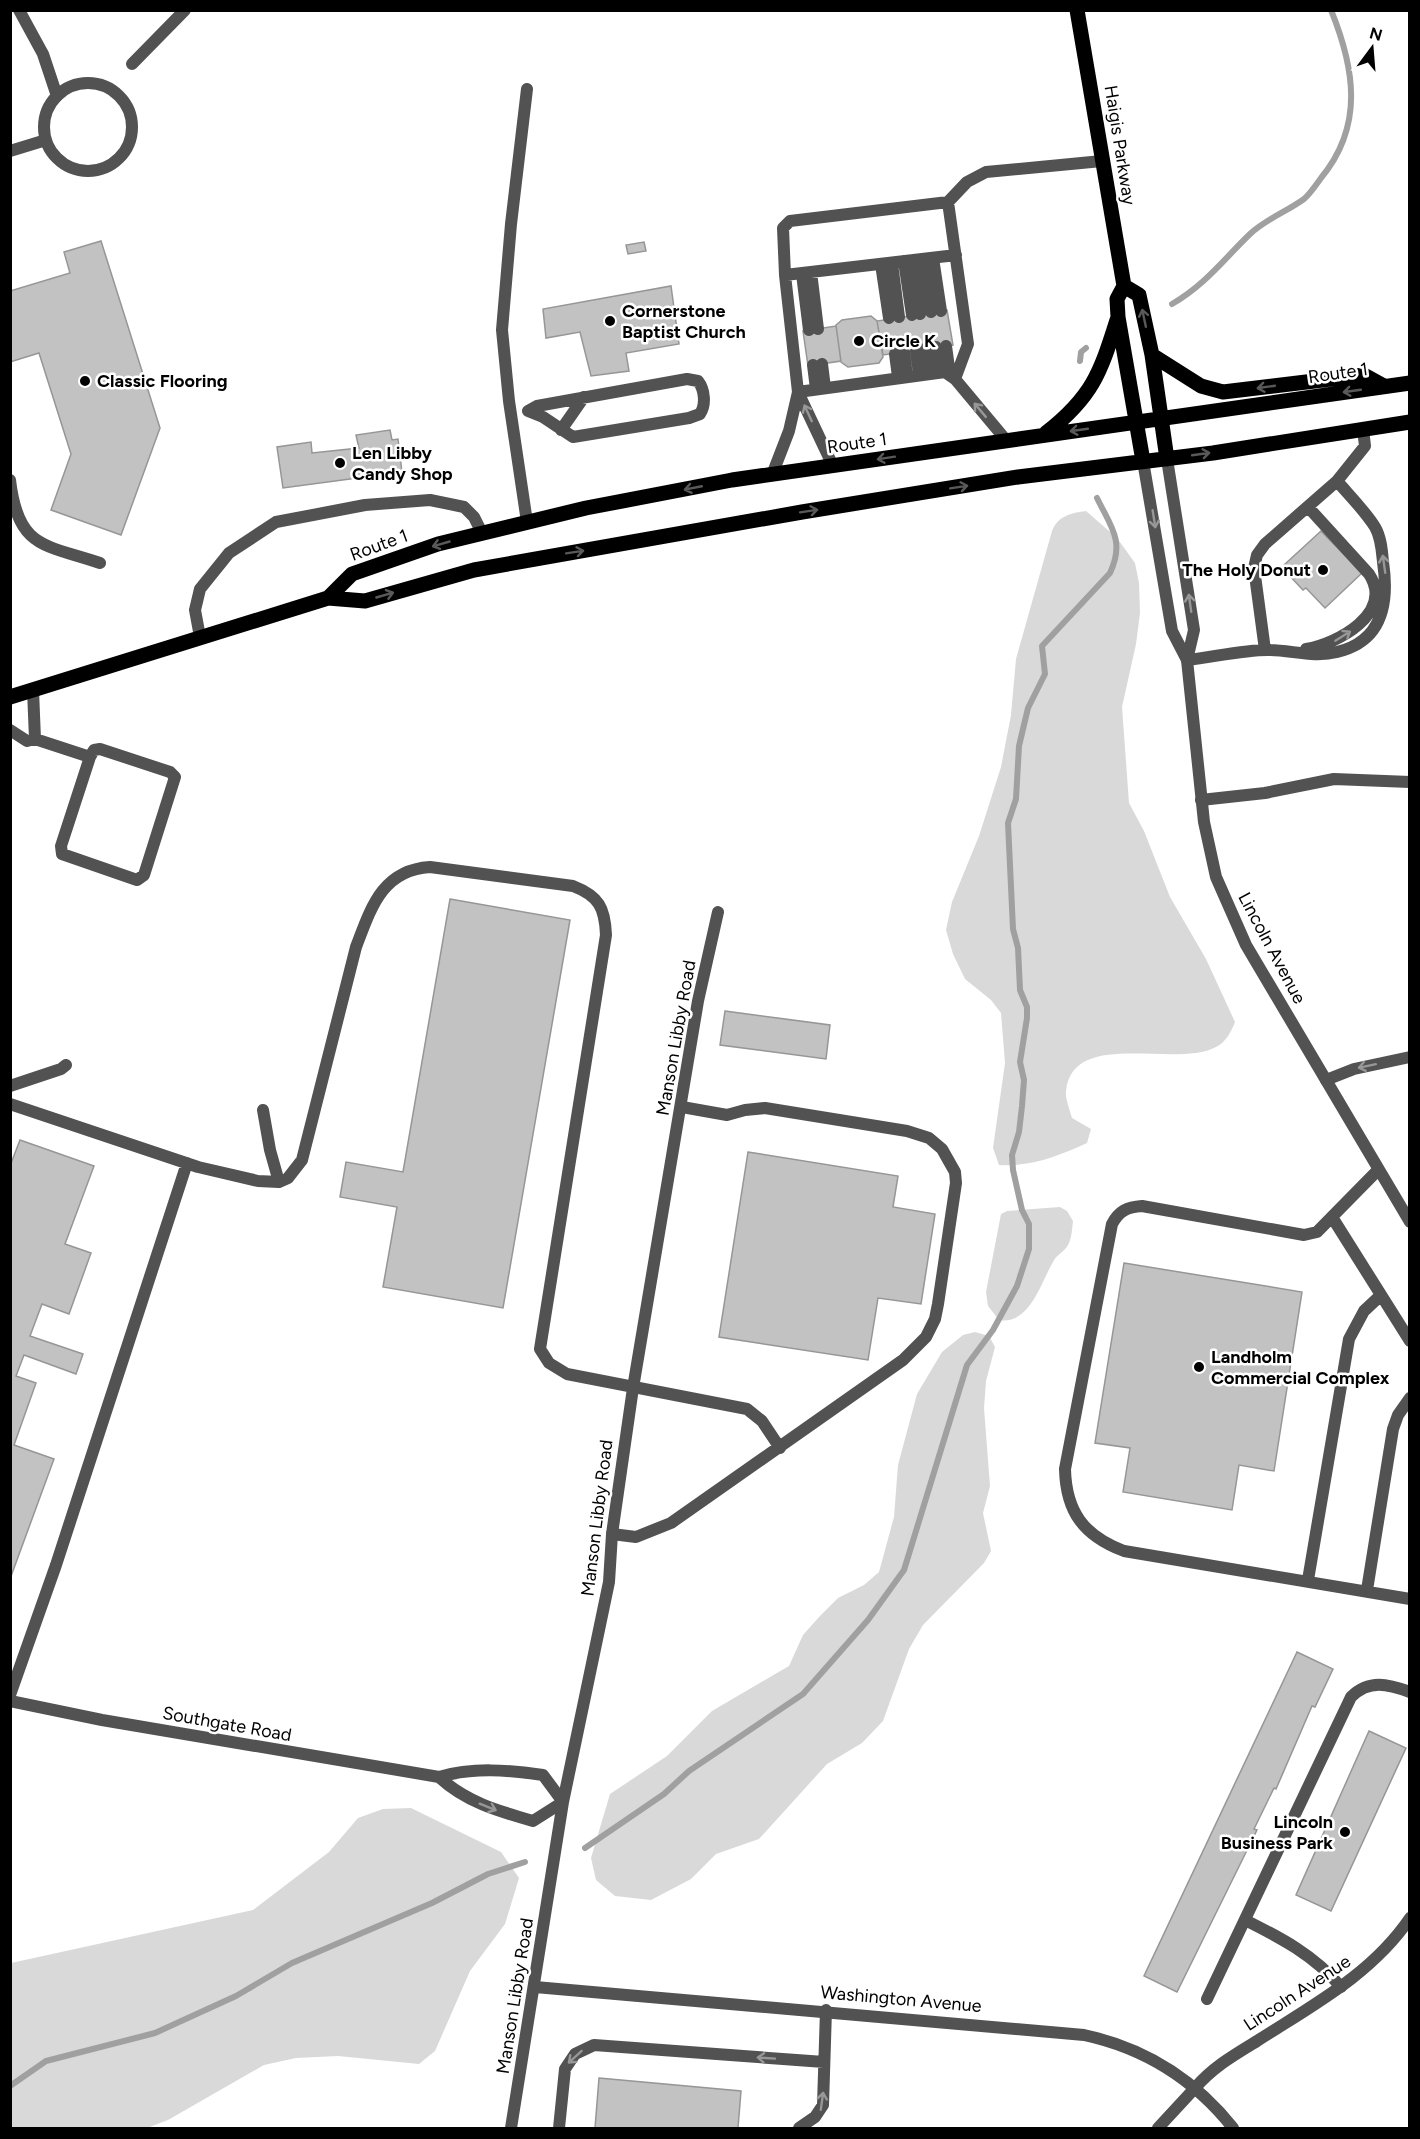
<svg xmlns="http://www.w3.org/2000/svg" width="1420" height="2139" font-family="Figtree,sans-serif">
<rect width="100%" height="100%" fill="#fff"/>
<!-- green -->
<path fill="#d9d9d9" d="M1086,511L1117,538L1135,563L1139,583L1140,613L1136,644L1122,707L1129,803L1144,831L1170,897L1206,959L1235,1022C1231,1032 1226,1042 1216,1047C1175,1069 1073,1028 1066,1091C1065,1099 1070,1110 1072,1118L1091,1129L1087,1143C1058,1156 1031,1167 999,1165L993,1148L1005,1063L1001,1013L991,1000L965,979L953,954L946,930L952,902L979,836L1001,767L1011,715L1016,659L1052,531C1058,516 1071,513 1086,511Z
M1060,1207L1067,1211L1073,1221C1072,1228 1072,1238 1068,1245C1065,1251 1056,1255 1053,1262C1041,1282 1030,1325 999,1320L988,1306L986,1292L1001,1214L1007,1211Z
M975,1332L989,1336L995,1347L986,1381L984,1408L990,1486L983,1513L991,1551L984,1563L923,1625L909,1649L883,1721L862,1743L827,1764L759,1839L716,1854L691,1879L651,1900L615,1896L596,1880L591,1858L610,1794L667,1756L712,1711L789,1666L803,1635L819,1617L838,1598L864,1585L879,1572L894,1517L898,1465L917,1394L942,1352L963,1335Z
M411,1808L501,1852L519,1878L505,1924L470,1971L435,2051L419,2064L338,2056L296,2058L264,2065L168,2120L147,2128H11V1963L253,1910L329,1852L358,1818L383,1809Z"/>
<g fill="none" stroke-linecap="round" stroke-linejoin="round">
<!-- stream -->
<path stroke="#a0a0a0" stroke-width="6" d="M1172,304C1206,284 1223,260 1250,234C1266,219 1286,212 1304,199C1310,194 1316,185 1321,178C1364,126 1355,69 1331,10
M1080,361L1081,352L1086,348
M585,1848L664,1794L689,1771L803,1694L868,1620L904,1570L967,1365L993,1330L1017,1286L1029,1249V1224L1022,1210L1013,1170L1012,1155L1019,1132L1022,1106L1024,1080L1020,1062L1027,1018V1007L1020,990L1018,948L1013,929L1008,823L1016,799L1019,746L1028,708L1045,674L1042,646L1110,573C1125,541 1111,527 1097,498
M10,2086L46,2061L155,2033L236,1996L292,1963L432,1903L488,1874L525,1862"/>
</g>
<!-- building -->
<path fill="#c2c2c2" stroke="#969696" stroke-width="1.5" d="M101,241L160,428L121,535L51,510L71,454L39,353L10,362V291L70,273L64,252Z
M644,242L646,251L628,254L626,245Z
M671,286L679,344L626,353L629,371L591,376L580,332L546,338L543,309Z
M947,310L953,345L883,355L877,321Z
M871,316L877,321L883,357L879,363L848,367L841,362L836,325L842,320Z
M836,326L841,361L808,366L803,331Z
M390,430L392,440L398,439L402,472L283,488L277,447L311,442L312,453L359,448L356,435Z
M1321,531L1362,573L1325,608L1306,588L1303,590L1285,571L1288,569L1284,565Z
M450,899L570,920L503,1308L383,1287L397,1207L340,1197L346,1162L403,1172Z
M725,1011L830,1025L826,1059L720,1045Z
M20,1140L94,1166L65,1244L91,1253L69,1314L42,1304L30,1336L83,1354L76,1374L24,1355L16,1376L36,1383L14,1445L54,1459L10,1579V1166Z
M748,1152L898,1176L893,1207L935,1214L921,1304L878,1298L868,1360L719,1337Z
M1124,1263L1302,1292L1274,1471L1239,1465L1232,1510L1123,1492L1130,1448L1095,1443Z
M1297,1652L1333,1669L1315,1707L1312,1706L1276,1789L1274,1788L1254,1829L1257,1830L1177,1992L1144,1976Z
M1369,1731L1406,1748L1331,1911L1296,1895Z
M599,2078L741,2091L738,2128H595Z"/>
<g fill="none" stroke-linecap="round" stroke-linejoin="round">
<!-- lane -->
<path stroke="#525252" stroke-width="12" d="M19,10L43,54L57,96
M132,64L185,10
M948,202L968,344L955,379
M933,258L941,311
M924,259L931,312
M913,260L920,314
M904,261L912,315
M892,263L899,317
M881,264L889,318
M811,272L818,329
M802,274L809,330
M785,275L956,255
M946,346L950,375
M936,347L939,372
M925,349L929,373
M916,351L919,374
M904,352L907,376
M895,354L898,377
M822,364L825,388
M813,365L816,389
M687,379L698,381C705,390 706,405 700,414L689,418L573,437L543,417L528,411L537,406Z
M561,430L584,397
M1006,440L955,379L945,372L798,392L785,275L783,228L790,221L948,202L967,182L986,172L1102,161
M772,475L789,431L798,392L833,466
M10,480C18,548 43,544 100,563
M1337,481L1365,446L1363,429
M527,522L509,401L502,330L511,224L527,89
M200,637L195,610L200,589L229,553L276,522L365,505L430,500L464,507L474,517L482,533
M1306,649C1337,644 1395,613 1369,574L1308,507
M1187,660C1214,657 1242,650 1268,650C1291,650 1314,658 1337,652C1383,641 1389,602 1383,562C1382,551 1381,537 1375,527C1365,511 1350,496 1337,481L1265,544L1257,555L1254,568L1265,650
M33,690L35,739L90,757L61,846L62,854L137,880L144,875L175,777L170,772L100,749L94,750L90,757
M10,730L27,741L35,739
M1201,800L1265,793L1334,779L1410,782
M1326,1080L1354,1069L1410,1057
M10,1086L61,1069L66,1065
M10,1104L198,1167L258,1181L279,1182L288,1178L302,1160L356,947C371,908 382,870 430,867L573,886C599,896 605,908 606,935L540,1349L549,1363L567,1374L747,1409L762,1421L780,1448
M263,1110L270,1150L279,1182
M1378,1170L1317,1232L1304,1235L1142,1206C1127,1207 1119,1211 1112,1224L1065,1469C1066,1512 1084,1536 1124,1551L1410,1599
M1332,1217L1410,1341
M612,1534L636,1537L671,1523L903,1360L926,1337L935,1319L938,1304L956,1183L955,1172L942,1149L929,1138L907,1131L765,1108L745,1110L727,1115L682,1107
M1308,1580L1349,1339L1364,1311L1380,1296
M1367,1590L1393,1429L1398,1415L1410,1398
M10,1695L56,1565L187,1163
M1245,1920C1281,1938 1314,1955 1341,1987
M1207,1999L1351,1697C1369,1679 1388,1684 1410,1692
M559,2128L565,2069L575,2054L594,2045L824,2062
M799,2128L815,2117L823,2105L826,2010
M1158,2128L1195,2088"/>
<!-- street -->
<path stroke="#525252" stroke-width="12" d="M44 127a44 44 0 1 1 88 0a44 44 0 1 1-88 0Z
M10,151L46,140
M1167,459L1194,630L1187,660L1204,822L1216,877L1246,945L1410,1222
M1143,461L1172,631L1187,660
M10,1701L102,1720L439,1777C473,1767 508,1770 543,1775L563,1802L533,1821C498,1811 466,1802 439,1777
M535,1987L1084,2035C1144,2048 1195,2080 1233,2128
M1195,2088C1213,2067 1234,2055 1257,2041C1313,2005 1372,1974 1410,1918
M511,2128L563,1802L609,1582L612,1534L633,1388L698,1001L718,912"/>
<!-- primary -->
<path stroke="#000" stroke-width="15" d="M1077,10L1124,286L1117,299L1118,317L1143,461
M1124,286L1139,295L1152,355L1167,459
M1152,355L1201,386L1223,392L1364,375L1384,386
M1046,433C1092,397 1100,374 1117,320
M328,598L352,574L438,544L586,508L732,480L1410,383
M10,697L328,598L365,601L474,570L802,512L1018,477L1213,453L1410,422"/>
</g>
<!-- one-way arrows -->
<defs><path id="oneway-shaft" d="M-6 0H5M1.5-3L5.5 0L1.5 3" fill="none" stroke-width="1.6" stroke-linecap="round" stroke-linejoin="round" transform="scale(1.5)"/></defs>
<g stroke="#595959">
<use href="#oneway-shaft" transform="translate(1144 318) rotate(-102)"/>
<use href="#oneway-shaft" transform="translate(1266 387) rotate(172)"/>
<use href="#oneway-shaft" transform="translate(1352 391) rotate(172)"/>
<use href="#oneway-shaft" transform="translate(1079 430) rotate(172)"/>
<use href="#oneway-shaft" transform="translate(1201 454) rotate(-8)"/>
<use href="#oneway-shaft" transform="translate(886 458) rotate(171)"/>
<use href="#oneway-shaft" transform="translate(959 487) rotate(-9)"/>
<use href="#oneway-shaft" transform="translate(693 488) rotate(169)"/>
<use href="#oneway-shaft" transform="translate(809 511) rotate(-9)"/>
<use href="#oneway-shaft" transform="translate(441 544) rotate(164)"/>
<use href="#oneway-shaft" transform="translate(575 552) rotate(-9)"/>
<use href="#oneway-shaft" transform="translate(385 595) rotate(-16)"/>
</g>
<g stroke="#979797">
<use href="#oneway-shaft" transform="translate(980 410) rotate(-130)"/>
<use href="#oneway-shaft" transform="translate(808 413) rotate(-115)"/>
<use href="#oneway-shaft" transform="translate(1154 519) rotate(81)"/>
<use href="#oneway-shaft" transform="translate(1384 564) rotate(-98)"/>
<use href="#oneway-shaft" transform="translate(1190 603) rotate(-98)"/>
<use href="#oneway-shaft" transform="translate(1343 636) rotate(-32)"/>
<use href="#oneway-shaft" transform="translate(1367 1066) rotate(168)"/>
<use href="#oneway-shaft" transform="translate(488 1807) rotate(22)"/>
<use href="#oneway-shaft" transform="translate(575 2057) rotate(138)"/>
<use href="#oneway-shaft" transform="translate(766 2058) rotate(-176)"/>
<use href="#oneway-shaft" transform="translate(822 2101) rotate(-82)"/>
</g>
<!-- markers -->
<g fill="#000" stroke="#fff" stroke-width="2">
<circle cx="610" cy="321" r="6"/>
<circle cx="859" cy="341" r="6"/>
<circle cx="85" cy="381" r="6"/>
<circle cx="340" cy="463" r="6"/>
<circle cx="1323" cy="570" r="6"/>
<circle cx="1199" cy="1367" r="6"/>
<circle cx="1345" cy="1832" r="6"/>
</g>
<g text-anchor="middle" stroke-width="5" stroke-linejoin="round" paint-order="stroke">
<!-- street labels -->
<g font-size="18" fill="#000" stroke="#fff">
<text transform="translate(1120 145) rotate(81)" y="6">Haigis Parkway</text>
<text transform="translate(1338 373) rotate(-8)" y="6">Route 1</text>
<text transform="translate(857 443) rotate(-8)" y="6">Route 1</text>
<text transform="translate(379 545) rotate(-20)" y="6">Route 1</text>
<text transform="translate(1272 948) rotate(62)" y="6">Lincoln Avenue</text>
<text transform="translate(676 1038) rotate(-80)" y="6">Manson Libby Road</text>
<text transform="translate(597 1518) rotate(-83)" y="6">Manson Libby Road</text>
<text transform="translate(227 1724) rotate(10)" y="6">Southgate Road</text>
<text transform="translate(1297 1993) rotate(-33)" y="6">Lincoln Avenue</text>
<text transform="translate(515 1996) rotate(-81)" y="6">Manson Libby Road</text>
<text transform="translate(901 1999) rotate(5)" y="6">Washington Avenue</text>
</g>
<!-- poi labels -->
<g font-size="18" font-weight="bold" fill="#000" stroke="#fff" text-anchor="start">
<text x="622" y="317">Cornerstone<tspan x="622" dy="21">Baptist Church</tspan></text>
<text x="871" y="347">Circle K</text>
<text x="97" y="387">Classic Flooring</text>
<text x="352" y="459">Len Libby<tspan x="352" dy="21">Candy Shop</tspan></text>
<text x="1311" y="576" text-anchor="end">The Holy Donut</text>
<text x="1211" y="1363">Landholm<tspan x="1211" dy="21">Commercial Complex</tspan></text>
<text x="1333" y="1828" text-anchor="end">Lincoln<tspan x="1333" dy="21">Business Park</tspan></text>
</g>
</g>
<!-- border -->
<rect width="1420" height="2139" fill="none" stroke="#000000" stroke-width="24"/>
<!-- north arrow -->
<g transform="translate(1372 48) rotate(16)" stroke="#ffffff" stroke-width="4.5" paint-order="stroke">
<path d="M0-4.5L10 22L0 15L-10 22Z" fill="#000000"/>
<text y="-9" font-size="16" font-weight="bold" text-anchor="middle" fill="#000000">N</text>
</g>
</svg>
